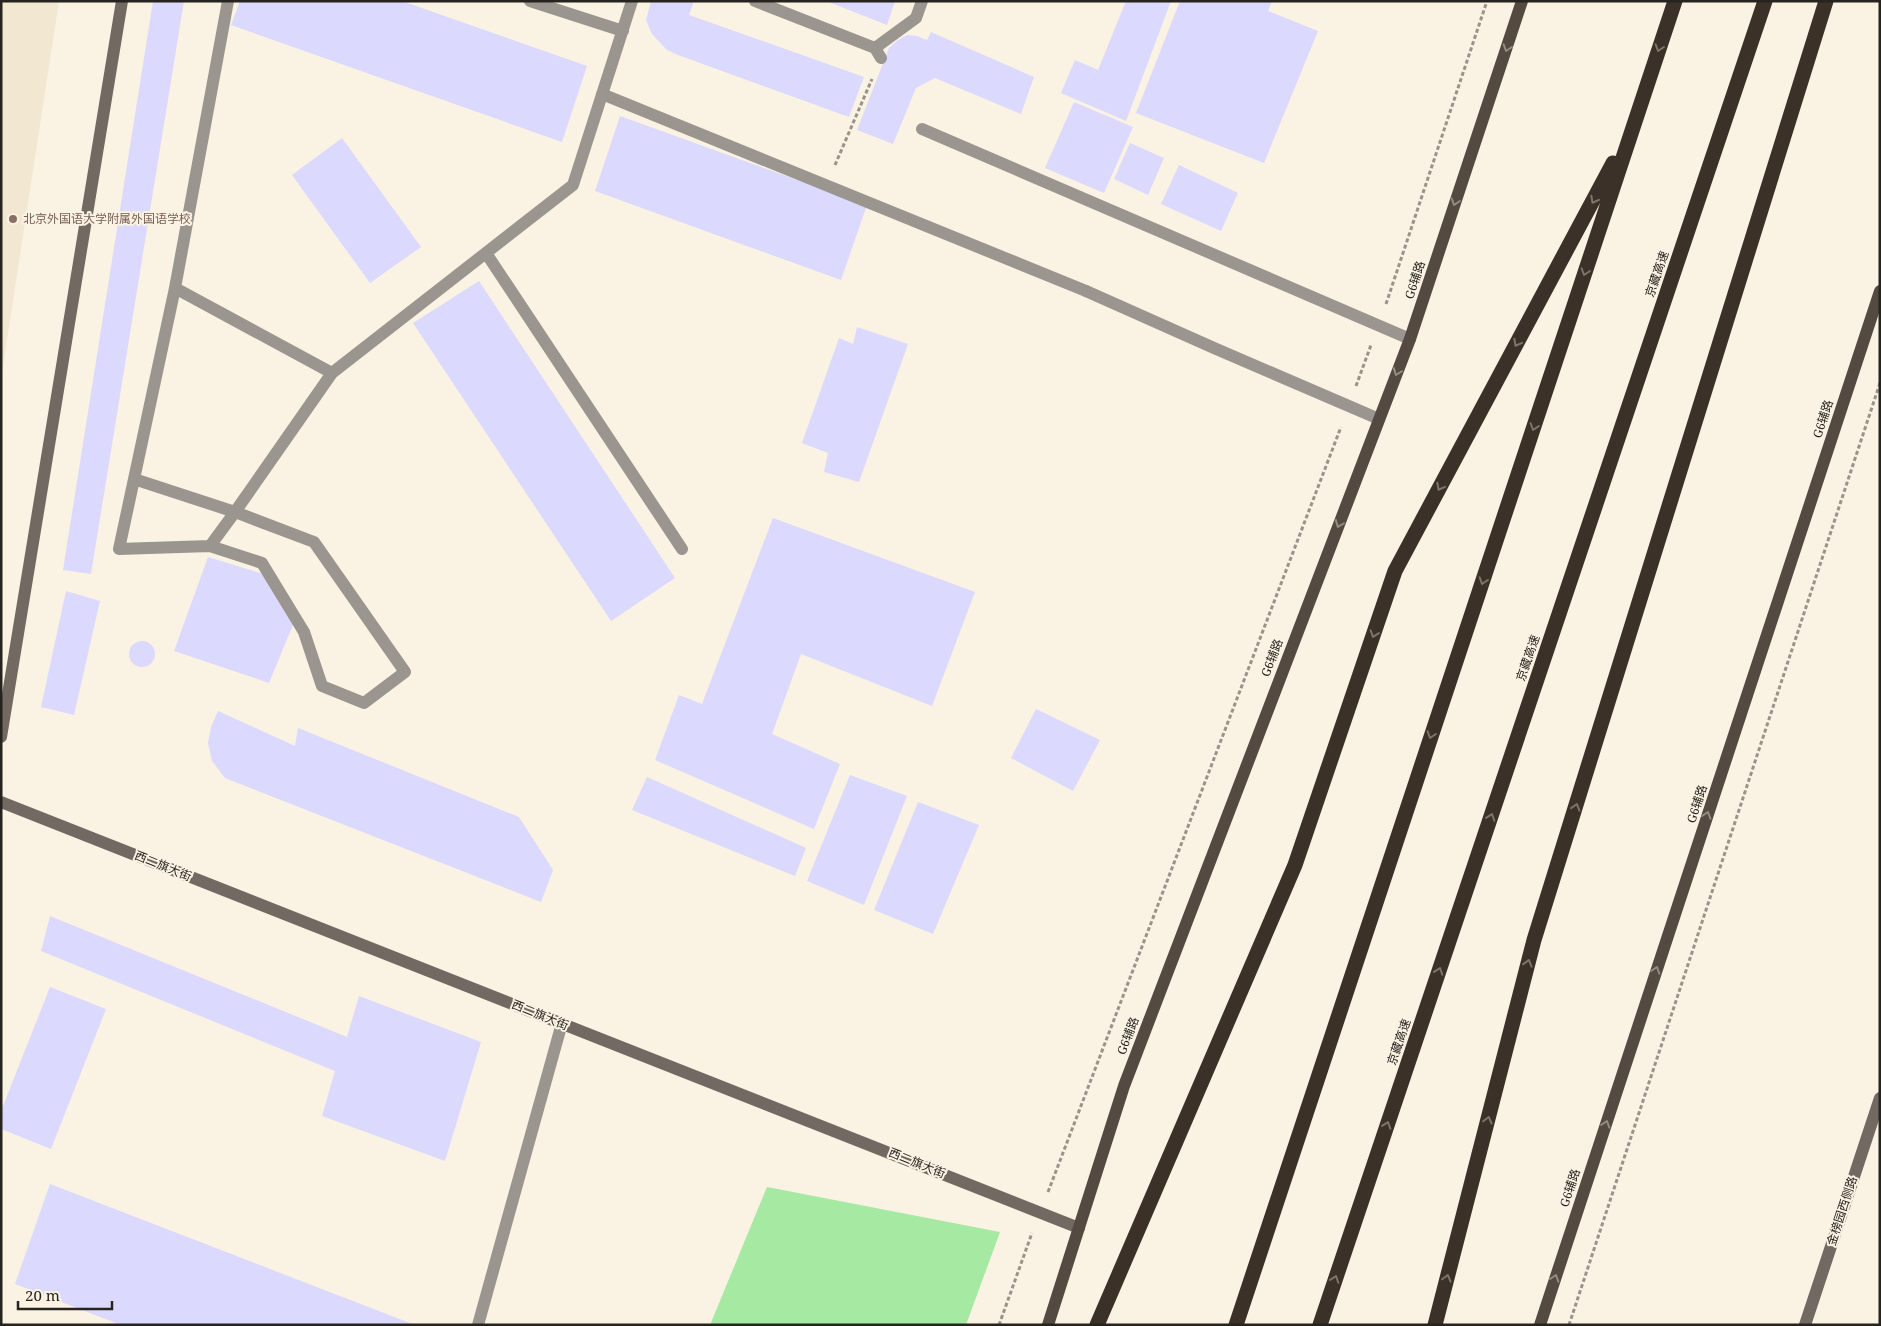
<svg xmlns="http://www.w3.org/2000/svg" width="1881" height="1326" font-family="'Noto Serif','Noto Sans SC',serif">
<rect width="100%" height="100%" fill="#faf2e3"/>
<!-- built -->
<path fill="#f2e7d1" d="M1,1H59L1,379Z"/>
<!-- green -->
<path fill="#a5e9a2" d="M767,1187L1000,1232L966,1325H710Z"/>
<!-- building -->
<path fill="#dbd9fe" d="M153,1H184L91,574L63,570Z
M240,1H402L587,66L562,142L231,25Z
M651,1H694L689,15L864,77L849,117L678,55L667,50L652,34L646,20Z
M826,1H895L887,25Z
M1126,1H1171L1126,121L1061,93L1075,60L1098,70Z
M1180,1H1272L1268,11L1318,31L1264,163L1136,113Z
M931,32L1034,77L1021,114L935,78L916,88L893,144L857,130L889,48L898,40L907,35L917,36L927,40Z
M1074,102L1133,127L1104,193L1045,168Z
M620,116L867,205L841,280L595,191Z
M342,138L421,247L370,283L292,175Z
M1130,143L1164,158L1148,195L1114,179Z
M1179,165L1238,193L1221,231L1161,204Z
M479,281L675,578L611,621L413,323Z
M857,327L908,344L859,482L824,472L828,453L802,443L839,338L853,344Z
M773,518L975,592L932,706L801,654L772,734L840,764L814,829L655,760L679,695L702,704Z
M208,557L263,574L295,620L269,683L174,651Z
M66,591L100,601L74,715L41,707Z
M129 654a13 13 0 1 1 26 0a13 13 0 1 1-26 0Z
M1036,709L1100,740L1073,791L1011,758Z
M218,711L295,746L298,728L519,817L553,870L541,902L225,778L212,761L208,743L211,727Z
M850,775L907,796L864,905L807,881Z
M647,777L806,848L795,876L632,810Z
M918,802L979,825L933,934L874,910Z
M50,916L347,1037L359,996L481,1042L445,1161L322,1116L335,1071L41,951Z
M50,987L106,1009L51,1149L1,1129V1111Z
M50,1184L415,1325H121L15,1284Z"/>
<g fill="none" stroke-linecap="round" stroke-linejoin="round">
<!-- path -->
<path stroke="#999388" stroke-width="3" stroke-dasharray="4 2.5" stroke-linecap="butt" d="M835,165L872,79
M1386,304L1487,1
M1356,386L1371,345
M1048,1192L1341,427
M999,1325L1032,1233
M1569,1325L1880,383"/>
<!-- lane -->
<path stroke="#9b9590" stroke-width="12" d="M922,129L1410,339
M1086,291L1214,348L1379,419"/>
<!-- street -->
<path stroke="#9b9590" stroke-width="12" d="M228,1L175,288L332,373L573,185L632,1
M530,1L623,31
M755,1L875,48L881,58
M875,48L916,18L922,1
M602,94L1086,291
M486,253L682,549
M175,288L119,549L210,546
M134,479L235,512L210,546L262,563L304,632L322,686L364,703L405,672L314,542L235,512L332,373
M478,1325L562,1023"/>
<!-- secondary -->
<path stroke="#716962" stroke-width="12" d="M1,737L122,1
M1,802L1079,1228
M1805,1325L1880,1098"/>
<!-- primary -->
<path stroke="#544a42" stroke-width="12" d="M1048,1325L1124,1086L1410,339L1522,1
M1540,1325L1880,291"/>
<!-- highway -->
<path stroke="#3b3128" stroke-width="15" d="M1097,1325L1295,865L1395,571L1613,163
M1236,1325L1675,1
M1320,1325L1765,1
M1435,1325L1534,940L1826,1"/>
</g>
<!-- one-way arrows -->
<defs><path id="oneway-chevron" d="M-2-3.5L2.5 0L-2 3.5" fill="none" stroke-width="1.6" stroke-linecap="round" stroke-linejoin="round" transform="scale(1.25)"/></defs>
<g stroke="#968d82">
<use href="#oneway-chevron" transform="translate(1507 48) rotate(108)"/>
<use href="#oneway-chevron" transform="translate(1455 202) rotate(108)"/>
<use href="#oneway-chevron" transform="translate(1397 372) rotate(111)"/>
<use href="#oneway-chevron" transform="translate(1339 524) rotate(111)"/>
<use href="#oneway-chevron" transform="translate(1707 815) rotate(-72)"/>
<use href="#oneway-chevron" transform="translate(1656 970) rotate(-72)"/>
<use href="#oneway-chevron" transform="translate(1606 1124) rotate(-72)"/>
<use href="#oneway-chevron" transform="translate(1555 1278) rotate(-72)"/>
</g>
<g stroke="#7e7569">
<use href="#oneway-chevron" transform="translate(1659 48) rotate(108)"/>
<use href="#oneway-chevron" transform="translate(1594 200) rotate(118)"/>
<use href="#oneway-chevron" transform="translate(1585 272) rotate(108)"/>
<use href="#oneway-chevron" transform="translate(1517 343) rotate(118)"/>
<use href="#oneway-chevron" transform="translate(1534 427) rotate(108)"/>
<use href="#oneway-chevron" transform="translate(1440 487) rotate(118)"/>
<use href="#oneway-chevron" transform="translate(1483 581) rotate(108)"/>
<use href="#oneway-chevron" transform="translate(1374 634) rotate(109)"/>
<use href="#oneway-chevron" transform="translate(1431 735) rotate(108)"/>
<use href="#oneway-chevron" transform="translate(1576 807) rotate(-73)"/>
<use href="#oneway-chevron" transform="translate(1491 817) rotate(-71)"/>
<use href="#oneway-chevron" transform="translate(1528 963) rotate(-75)"/>
<use href="#oneway-chevron" transform="translate(1439 971) rotate(-71)"/>
<use href="#oneway-chevron" transform="translate(1488 1120) rotate(-75)"/>
<use href="#oneway-chevron" transform="translate(1387 1125) rotate(-71)"/>
<use href="#oneway-chevron" transform="translate(1447 1278) rotate(-75)"/>
<use href="#oneway-chevron" transform="translate(1335 1279) rotate(-71)"/>
</g>
<!-- markers -->
<circle fill="#8d6e63" stroke="#faf2e3" stroke-width="2" cx="13" cy="219" r="5"/>
<g text-anchor="middle" stroke-width="4" stroke-linejoin="round" paint-order="stroke">
<!-- education labels -->
<g font-size="12" fill="#785e54" stroke="#faf2e3" text-anchor="start">
<text x="23" y="223">北京外国语大学附属外国语学校</text>
</g>
<!-- street labels -->
<g font-size="12" fill="#27241f" stroke="#faf2e3">
<text transform="translate(1657 274) rotate(-71)" y="4">京藏高速</text>
<text transform="translate(1415 280) rotate(-72)" y="4">G6辅路</text>
<text transform="translate(1823 419) rotate(-72)" y="4">G6辅路</text>
<text transform="translate(1272 658) rotate(-69)" y="4">G6辅路</text>
<text transform="translate(1528 658) rotate(-71)" y="4">京藏高速</text>
<text transform="translate(1697 804) rotate(-72)" y="4">G6辅路</text>
<text transform="translate(163 866) rotate(22)" y="4">西二旗大街</text>
<text transform="translate(540 1015) rotate(22)" y="4">西二旗大街</text>
<text transform="translate(1128 1036) rotate(-69)" y="4">G6辅路</text>
<text transform="translate(1399 1042) rotate(-71)" y="4">京藏高速</text>
<text transform="translate(917 1163) rotate(22)" y="4">西二旗大街</text>
<text transform="translate(1570 1188) rotate(-72)" y="4">G6辅路</text>
<text transform="translate(1842 1211) rotate(-72)" y="4">金榜园西侧路</text>
</g>
</g>
<!-- border -->
<rect width="1881" height="1326" fill="none" stroke="#27241f" stroke-width="5"/>
<!-- scale -->
<path d="M18 1301v8h94v-8" fill="none" stroke="#27241f" stroke-width="2.5"/>
<text x="25" y="1301" font-size="15" fill="#27241f" stroke="#faf2e3" stroke-width="4" paint-order="stroke">20 m</text>
</svg>
